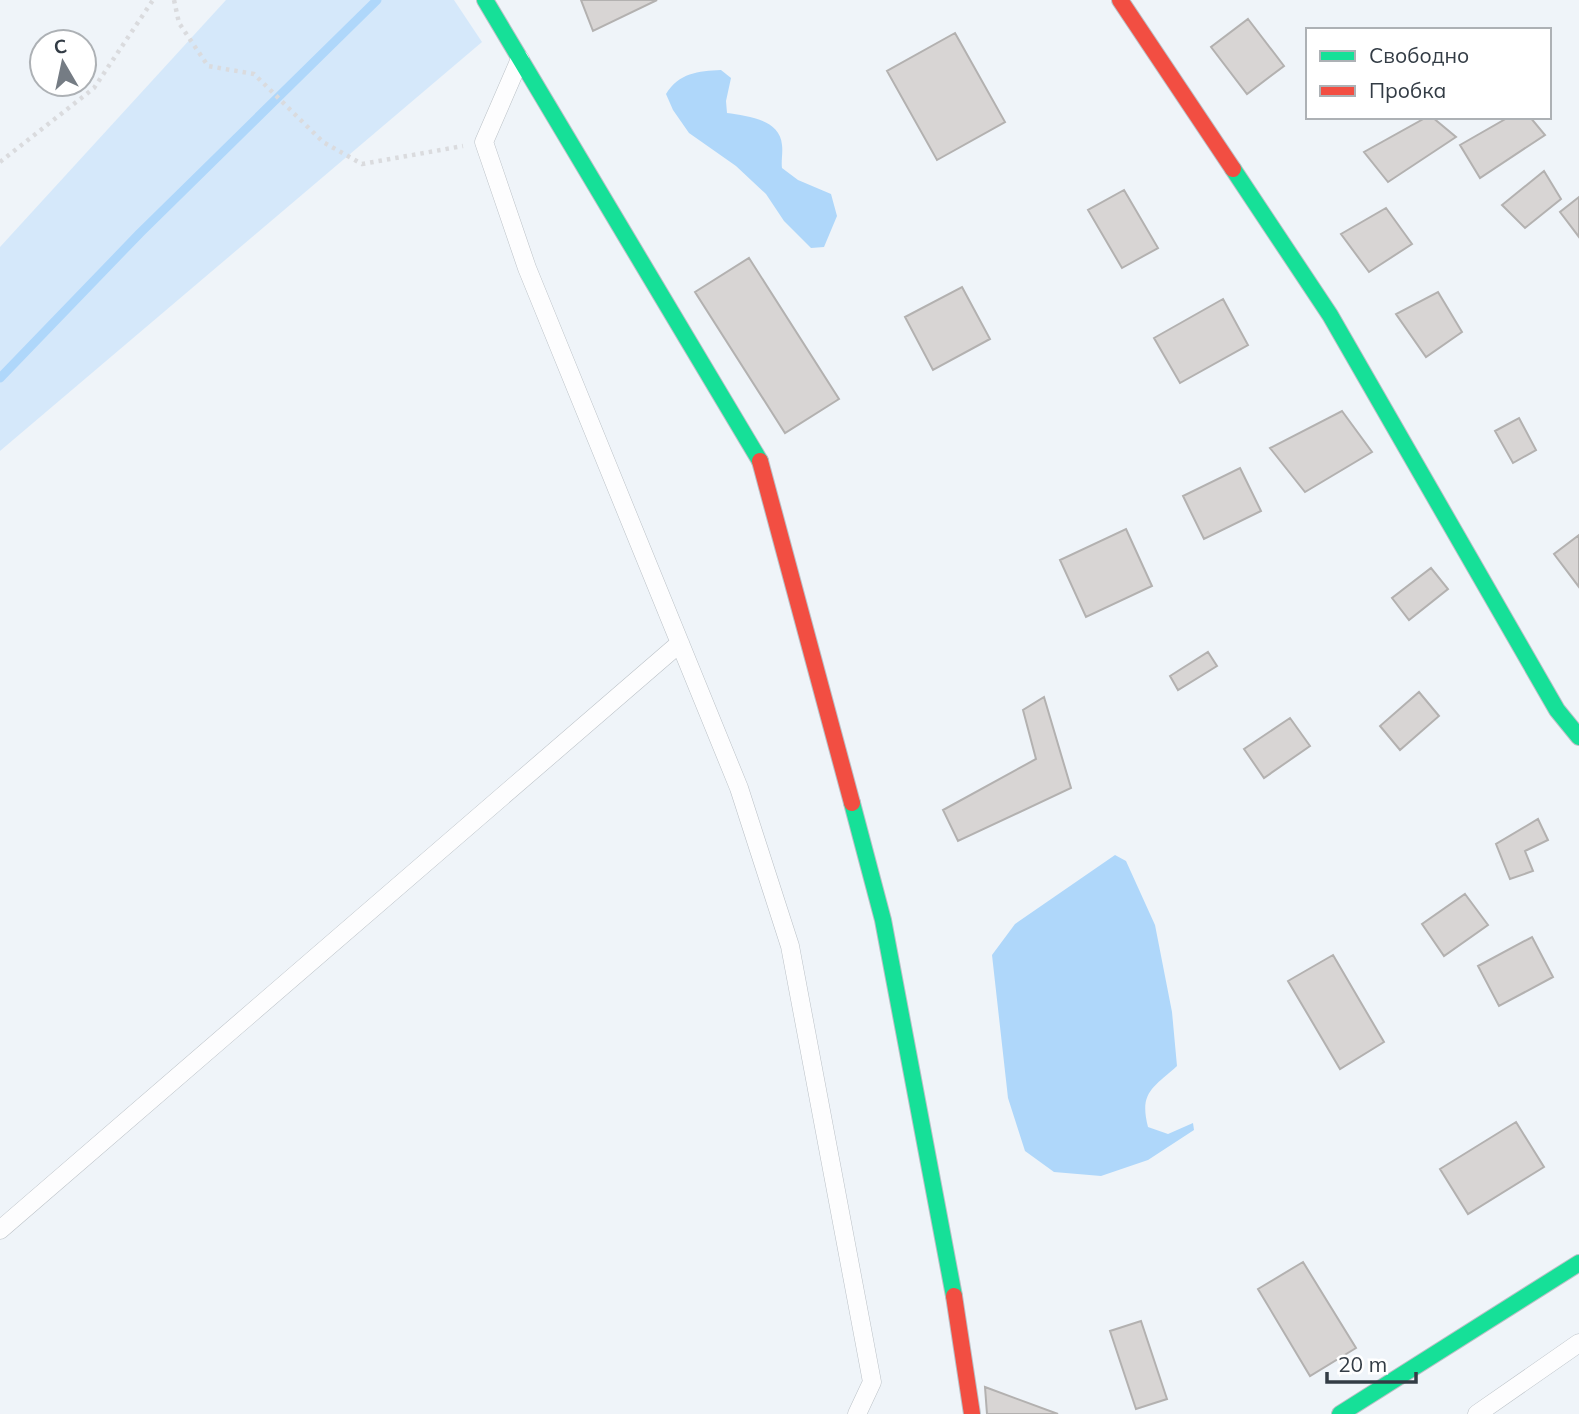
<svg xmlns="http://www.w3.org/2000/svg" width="1579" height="1414" font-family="Mulish,sans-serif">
<rect width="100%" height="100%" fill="#eff4f9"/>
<!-- green -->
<path fill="#d5e8fa" d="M226,0H454L482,42L0,451V247Z"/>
<!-- water -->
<path fill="#afd7fa" d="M721,70L731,78L726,101L727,113C747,116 780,119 782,145C783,153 781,161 782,168L798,180L831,194L837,216L824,247L811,248L784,221L766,194L736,166L689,133L673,110L666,94C679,73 698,71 721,70Z
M1115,855L1126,861L1155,925L1172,1012L1177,1066C1153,1088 1139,1092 1148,1127L1168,1134L1193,1123L1194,1130L1148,1160L1101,1176L1054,1172L1025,1151L1008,1098L992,955L1015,924Z"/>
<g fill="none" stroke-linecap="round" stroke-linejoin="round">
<!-- stream -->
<path stroke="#afd7fa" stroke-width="9" d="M0,378L140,233L377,0"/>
</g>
<!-- building -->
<path fill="#d8d5d4" stroke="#b3b1b0" stroke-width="2" d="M581,0H657L593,31Z
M1248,19L1284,66L1247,94L1211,47Z
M955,33L1005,122L937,160L887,71Z
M1427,117H1432L1456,137L1388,182L1364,152Z
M1509,117H1530L1545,135L1480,178L1460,145Z
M1544,171L1561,199L1525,228L1502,205Z
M1124,190L1158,248L1122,268L1088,210Z
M1579,197V237L1560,212Z
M1386,208L1412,244L1369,272L1341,234Z
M749,258L839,399L785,433L695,292Z
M962,287L990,339L933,370L905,317Z
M1438,292L1462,332L1426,357L1396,314Z
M1223,299L1248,345L1180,383L1154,338Z
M1342,411L1372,452L1305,492L1270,448Z
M1519,418L1536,450L1513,463L1495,431Z
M1240,468L1261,511L1204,539L1183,496Z
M1126,529L1152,586L1086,617L1060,560Z
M1579,535V587L1554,554Z
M1431,568L1448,589L1409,620L1392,598Z
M1208,652L1217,666L1178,690L1170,676Z
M1419,692L1439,716L1400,750L1380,726Z
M1044,697L1071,788L958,841L943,810L1036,759L1023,710Z
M1290,718L1310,746L1264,778L1244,749Z
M1538,819L1548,840L1525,851L1533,871L1510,879L1496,844Z
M1465,894L1488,925L1444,956L1422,924Z
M1532,937L1553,977L1499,1006L1478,966Z
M1333,955L1384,1042L1340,1069L1288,981Z
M1516,1122L1544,1167L1468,1214L1440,1169Z
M1303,1262L1356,1348L1310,1376L1258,1289Z
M1141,1321L1167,1399L1136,1409L1110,1331Z
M985,1387L1058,1414H987Z"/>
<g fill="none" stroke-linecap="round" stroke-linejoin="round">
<!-- lane casing -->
<g stroke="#bac0c6" stroke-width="19">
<path id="lane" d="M520,59L484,142L527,268L739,788L790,946L872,1382L857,1414
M0,1230L680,643
M1477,1414L1579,1343"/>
</g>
<!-- fast casing -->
<g stroke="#bac0c6" stroke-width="18">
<path id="fast" d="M485,0L760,461
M1233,169L1330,315L1557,710L1579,737
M852,803L883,920L954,1296
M1340,1414L1579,1263"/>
</g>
<!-- jam casing -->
<g stroke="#bac0c6" stroke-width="18">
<path id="jam" d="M1120,0L1233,169
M760,461L852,803
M954,1296L972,1414"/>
</g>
<!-- path -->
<path stroke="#dadbde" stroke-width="4.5" stroke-dasharray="3.5 5" stroke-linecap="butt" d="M174,0L179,23L208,66L254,74L323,142L362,164L463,146
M0,162L94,88L153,0"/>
<!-- lane -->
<use href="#lane" stroke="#fdfdfe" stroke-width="18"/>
<!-- fast -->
<use href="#fast" stroke="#16e098" stroke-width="16"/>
<!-- jam -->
<use href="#jam" stroke="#f24e42" stroke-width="16"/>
</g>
<!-- legend -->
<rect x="1306" y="28" width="245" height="91" fill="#ffffff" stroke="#adb1b5" stroke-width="2"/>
<rect x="1320" y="51" width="35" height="10" fill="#16e098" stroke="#adb1b5" stroke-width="2"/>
<text x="1369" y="63" font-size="21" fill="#333c45">Свободно</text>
<rect x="1320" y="86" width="35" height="10" fill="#f24e42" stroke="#adb1b5" stroke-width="2"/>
<text x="1369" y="98" font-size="21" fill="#333c45">Пробка</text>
<!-- north arrow -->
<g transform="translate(63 63) rotate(351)"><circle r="33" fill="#ffffff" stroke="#adb1b5" stroke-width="2"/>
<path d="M0-5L12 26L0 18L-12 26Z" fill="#757c84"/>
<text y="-10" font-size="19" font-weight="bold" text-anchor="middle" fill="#333c45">С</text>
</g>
<!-- scale -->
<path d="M1327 1372v10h89v-10" fill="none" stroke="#333c45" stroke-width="3.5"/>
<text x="1338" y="1372" font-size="21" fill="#333c45" stroke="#ffffff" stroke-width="5" paint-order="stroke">20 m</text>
</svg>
